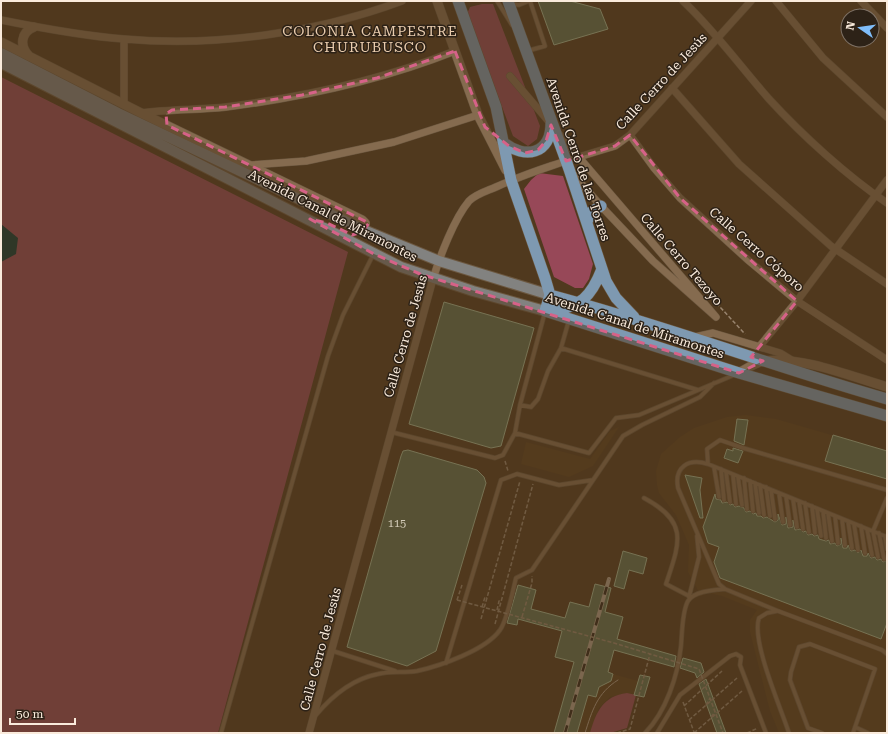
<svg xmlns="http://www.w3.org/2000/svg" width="888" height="734" font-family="'Roboto Serif',serif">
<rect width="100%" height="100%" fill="#50391e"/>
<!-- built -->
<path fill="#5a3e1d" d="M746,415L776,419L887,451L886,733H779L770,711L750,632V620L757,610L722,596L709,593L701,596L688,572L689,545L676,515L659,493L657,485L656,471L661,454L680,437L694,428L727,417Z
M619,427L593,466L569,477L521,464L526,442L590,459L610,431Z
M613,674L638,681L634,695L627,693L610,697L599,708L590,733H577L588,695L596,697L599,687L611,681Z"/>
<!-- green -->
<path fill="#974858" d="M482,4H493L540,126L537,139L528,146L513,136L467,14L470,7Z
M1,77L348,252L218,733H1Z
M539,173L563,176L593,264L589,279L583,288H575L554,277L524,189L531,180Z
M627,693L636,695L627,728L610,733H590C596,712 603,696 627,693Z"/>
<!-- water -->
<path fill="#083633" d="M1,224L18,238L16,254L1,262Z"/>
<!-- building -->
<path fill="#607050" stroke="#a5b794" d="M538,1H570L600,9L608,29L554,45Z
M444,302L534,328L501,446L491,448L409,424Z
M737,419L748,420L744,445L734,441Z
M833,435L887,451V479L825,461Z
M733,448L743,451L738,463L724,458L727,449L733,451Z
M408,450L477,470L484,477L486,483L436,651L407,666L347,647L401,456L403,451Z
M685,475L702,478L700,490L703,518H700Z
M715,494L716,499L721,500L722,503L727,502L730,505L733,504L735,507L739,506L744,508L746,512L750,511L753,514L756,513L757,516H761L763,518L767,517L775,522L778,520V514L782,525L786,524V517L788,528L793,527V520L795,530L800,529L803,532L806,531L808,535L812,534L814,536L818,535L819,539L826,541L829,540L830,544L835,543L837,546L841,544V538L843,548H847L848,545L851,551L855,550L858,553L861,550L863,556H867L868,553L871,558L875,557L877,560L881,559L883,562L887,560V623L881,639L720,578L714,562L719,547L708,543L703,527Z
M623,551L647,558L643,574L629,570L624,589L614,586Z
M595,584L611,588L605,612L623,617L617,639L676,656L674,667L614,650L608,672L613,674L611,681L599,687L596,697L588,695L577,733H554L574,662L555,657L562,631L518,619L517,625L507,623L518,585L536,590L531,609L565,618L570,602L589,607Z
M683,658L701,663L704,672L697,678L695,673L680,668Z
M640,675L650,677L644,697L634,695Z
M706,679L726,733H717L699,684Z"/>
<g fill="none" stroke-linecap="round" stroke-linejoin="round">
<!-- service casing -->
<g stroke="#6c5840" stroke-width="5">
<path id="service" d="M497,1L512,25
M511,4L519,5L529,1
M527,51L545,46L530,1
M561,348L698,390
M520,405L531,407L538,399L548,371L561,348L569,320
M391,432L495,458L503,455L515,433L520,405L545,312
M515,433L589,453L616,418L639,415L734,375
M708,464L707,449L720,440L743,448L887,490
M714,467L719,497
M721,469L724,500
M726,472L730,502
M733,475L736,504
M738,477L742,505
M744,478L747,509
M750,481L753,511
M755,483L759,513
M760,485L764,515
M766,487L770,516
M771,490L775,519
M779,493L783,522
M786,496L790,525
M644,498C689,522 680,542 666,584L689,596
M793,499L797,527
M799,501L803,529
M805,503L809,532
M812,506L815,533
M817,509L821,536
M823,511L826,538
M828,513L832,541
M835,516L838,543
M842,519L845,545
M848,521L852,548
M854,524L858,550
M861,526L865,553
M867,529L872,555
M879,533L884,559
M885,536L887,549
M887,537L708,464C688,458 674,467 678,488L719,584L725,589L778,611L882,650L887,654
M878,557L873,531L887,498
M689,597L699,557L697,536
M777,611L767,613L759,618C751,641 781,708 789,733
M333,651L395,671
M446,663L501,480L517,474L559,485L593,480
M316,715C332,696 352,679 378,674C390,671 404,673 417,671C440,666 486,650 500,630C507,621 513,590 516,578L532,570L623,436L642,425L700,397L714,383
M855,727L868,733
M221,733L328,356L343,315L373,255
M645,733C666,712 678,675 681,646C682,635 682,611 688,601C694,591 714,590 725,589
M657,733L680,695L730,656L736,654L741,657L740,665L766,733
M822,733L808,728L790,680L791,672L799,647L810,644L875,669L853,733"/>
</g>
<!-- minor casing -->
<g stroke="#6c5840" stroke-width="8">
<path id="minor" d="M683,1C715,31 740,66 769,99C802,135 847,176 887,203
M776,1L823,58L887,117
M861,1L887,28
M1,20C41,28 83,36 124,39C217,47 316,33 402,1
M510,76L550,123
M672,88L739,164L831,246L887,284
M124,103V39
M141,113C169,109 198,110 226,107C304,97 382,80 455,51
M559,134L716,317L653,261L601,206L572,173
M630,135L654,168L680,198L748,260L797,301L887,360
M252,165L306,161L394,142L478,115
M695,337L713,333L780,353L793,361
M759,347L797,301L887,180
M309,733L433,279C440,256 454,219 469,201C476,194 487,191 496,187C534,170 575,158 615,146L630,135L751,1"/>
</g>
<!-- tertiary casing -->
<g stroke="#6c5840" stroke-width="10">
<path id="tertiary" d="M437,1L478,115L506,170
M1,42L141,113L362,220L365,223L364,230
M29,56C19,46 21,32 34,27
M739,373C746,369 756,362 764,361C802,356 850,376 887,387"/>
</g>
<!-- secondary casing -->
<g stroke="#6c5840" stroke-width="12">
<path id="secondary" d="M1,53L118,113L364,230L439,261L550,295
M1,63L401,267L473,291L545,311"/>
</g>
<!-- primary casing -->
<g stroke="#6c5840" stroke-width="12">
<path id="primary" d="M458,1L496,107L511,180L545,278L550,295L545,311
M508,1L569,169L606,281L616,298L634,317
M503,142C525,160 551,154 551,123
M587,222L591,212L601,206
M550,295C664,325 774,367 887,399
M545,311L739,373L887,416
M550,311C581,307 591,297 602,269"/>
</g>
<!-- path -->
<path stroke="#98846e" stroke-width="1.5" stroke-dasharray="4 2" stroke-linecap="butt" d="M696,281L745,334
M505,461L508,471
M457,600L462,585
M482,607L485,597L487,598
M497,610L499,601L501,602
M522,617L532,583V576
M481,619L520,481
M495,624L533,484
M683,702L694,732
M706,705L710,698
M684,706L722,671
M711,717L715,712
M689,720L737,678
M617,733L630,729L650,654
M694,733L742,691
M747,733L758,728"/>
<!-- service -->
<use href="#service" stroke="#856b4f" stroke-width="3.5"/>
<!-- minor -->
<use href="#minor" stroke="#856b4f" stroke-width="7"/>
<!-- tertiary -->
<use href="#tertiary" stroke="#856b4f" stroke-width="9"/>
<!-- secondary -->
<use href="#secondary" stroke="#828280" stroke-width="10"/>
<!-- primary -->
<use href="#primary" stroke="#7e99b1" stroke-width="11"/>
<!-- tram -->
<path stroke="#af9d89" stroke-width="1" d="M585,733C592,711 597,693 618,680"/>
<!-- rail casing -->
<g stroke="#af9d89" stroke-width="4">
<path id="rail" d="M565,733L609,579"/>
</g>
<!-- rail -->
<use href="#rail" stroke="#2d2217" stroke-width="2.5" stroke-dasharray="8" stroke-linecap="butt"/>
<!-- path-bridge -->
<path stroke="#98846e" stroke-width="1.5" stroke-dasharray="4 2" stroke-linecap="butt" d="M457,600L614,643L699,669L723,733"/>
</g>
<!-- marked area -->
<path d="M0 0H888V734H0ZM455,51L485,127L509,146L525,153L538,150L546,141L551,125L566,161L615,146L630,135L680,198L797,301L751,357L763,361L739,373L420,274L374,254L310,219L327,223L352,235L362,232L369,223L167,125L166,114L172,110L225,107L302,95L377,78Z" fill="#50391e" fill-opacity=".55" fill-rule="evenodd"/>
<path fill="none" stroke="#d66288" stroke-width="3" stroke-dasharray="8 5" stroke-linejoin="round" d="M455,51L485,127L509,146L525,153L538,150L546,141L551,125L566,161L615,146L630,135L680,198L797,301L751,357L763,361L739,373L420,274L374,254L310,219L327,223L352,235L362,232L369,223L167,125L166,114L172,110L225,107L302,95L377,78Z"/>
<g text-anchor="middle" stroke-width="3" stroke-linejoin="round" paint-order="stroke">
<!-- number labels -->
<g font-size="11" fill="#d4ccb9">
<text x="397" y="527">115</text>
</g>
<!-- street labels -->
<g font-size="13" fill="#faebdc" stroke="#2d2217">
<text transform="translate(661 81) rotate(-47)" y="5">Calle Cerro de Jesús</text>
<text transform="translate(579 159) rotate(71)" y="5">Avenida Cerro de las Torres</text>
<text transform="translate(333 215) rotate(27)" y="5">Avenida Canal de Miramontes</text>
<text transform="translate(757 249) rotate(41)" y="5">Calle Cerro Cóporo</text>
<text transform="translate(682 259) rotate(49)" y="5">Calle Cerro Tezoyo</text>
<text transform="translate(635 325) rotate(18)" y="5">Avenida Canal de Miramontes</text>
<text transform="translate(405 336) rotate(-74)" y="5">Calle Cerro de Jesús</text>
<text transform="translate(320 649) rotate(-75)" y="5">Calle Cerro de Jesús</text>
</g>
<!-- neighbourhood labels -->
<g font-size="14" letter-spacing="1" fill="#e9ccae" stroke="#2d2217">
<text x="370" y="36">COLONIA CAMPESTRE<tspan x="370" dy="16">CHURUBUSCO</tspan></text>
</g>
</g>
<!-- border -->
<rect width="888" height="734" fill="none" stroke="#faebdc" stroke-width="4"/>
<!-- north arrow -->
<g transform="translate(860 28) rotate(283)"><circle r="19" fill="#2d2217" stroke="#7f7266"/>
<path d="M0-3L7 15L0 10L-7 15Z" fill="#7fbdfa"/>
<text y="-6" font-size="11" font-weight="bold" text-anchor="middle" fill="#faebdc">N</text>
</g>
<!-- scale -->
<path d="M10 718v6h65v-6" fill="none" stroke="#faebdc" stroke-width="2"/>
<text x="16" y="718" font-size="12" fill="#faebdc" stroke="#2d2217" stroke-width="3" paint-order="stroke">50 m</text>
</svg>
